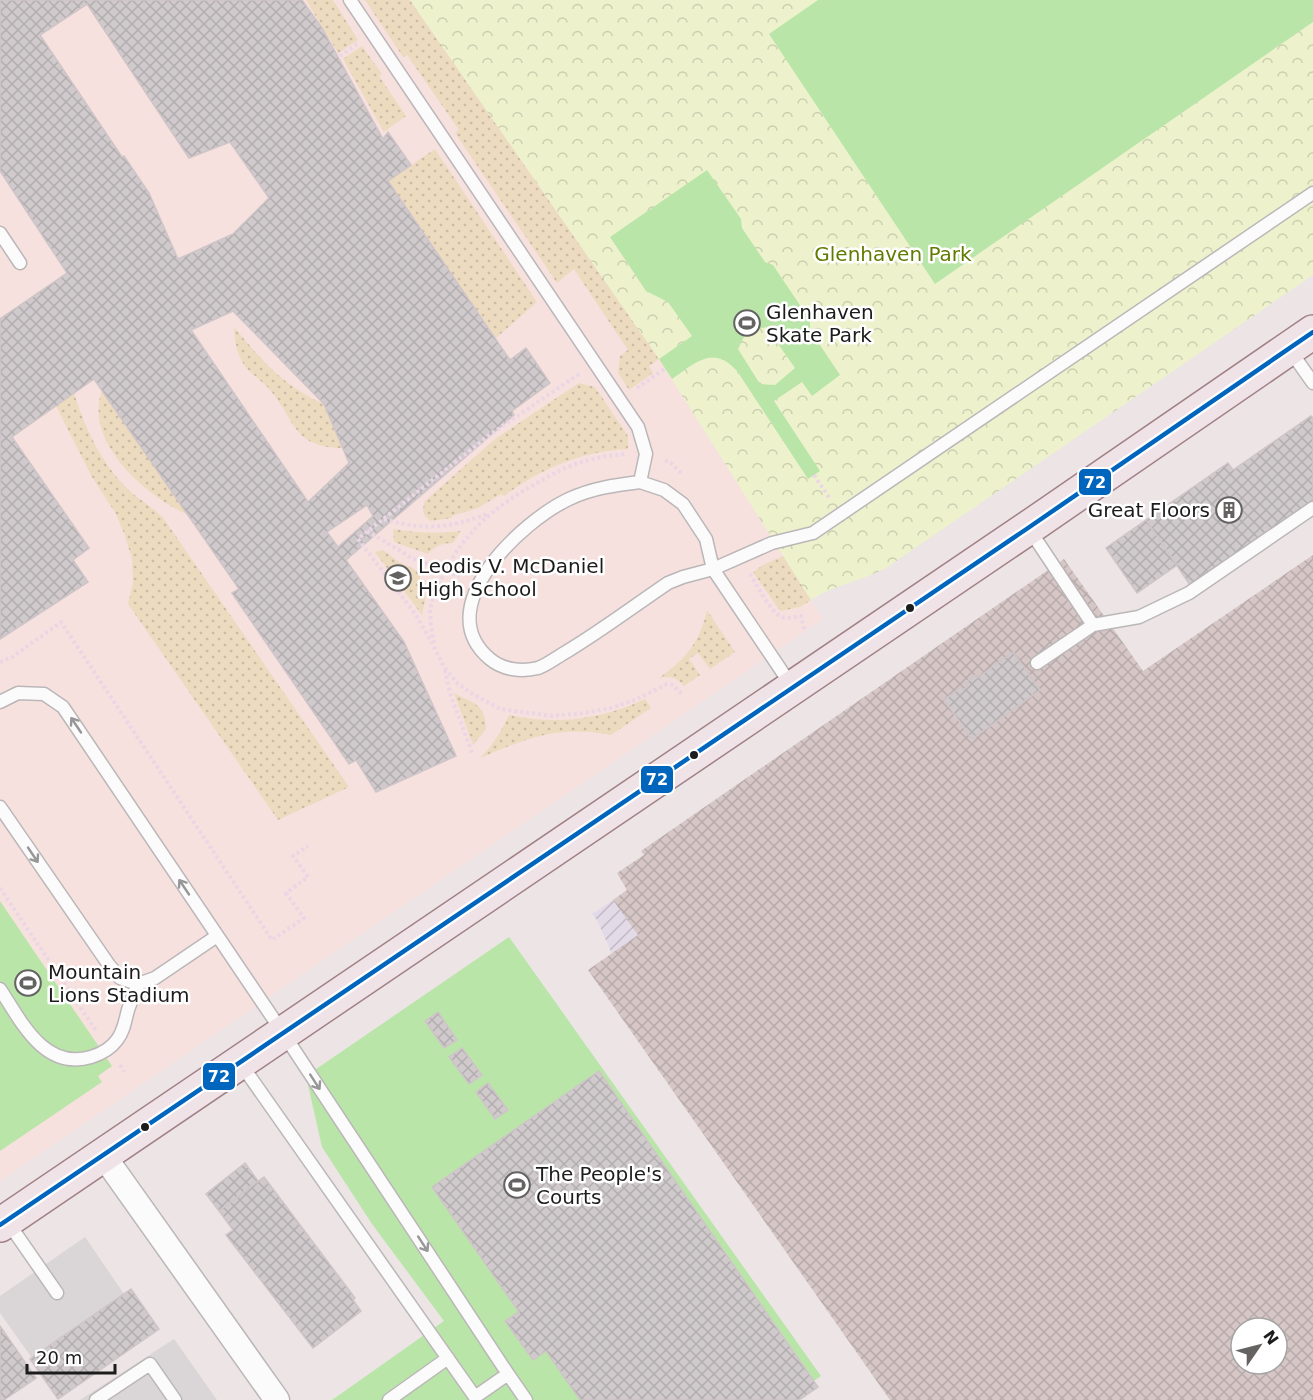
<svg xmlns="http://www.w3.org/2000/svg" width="1313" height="1400" font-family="'DejaVu Sans',sans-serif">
<defs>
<pattern id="industrial-furrows" width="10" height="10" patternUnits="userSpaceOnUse" patternTransform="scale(1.5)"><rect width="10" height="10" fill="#e2dae7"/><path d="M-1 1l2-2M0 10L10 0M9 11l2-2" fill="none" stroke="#c1bac6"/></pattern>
<pattern id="construction-cross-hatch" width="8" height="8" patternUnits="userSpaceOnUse" patternTransform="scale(1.5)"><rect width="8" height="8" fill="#d6c7c6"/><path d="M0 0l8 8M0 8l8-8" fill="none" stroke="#b7aaaa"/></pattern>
<pattern id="grass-dots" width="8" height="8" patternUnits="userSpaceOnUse" patternTransform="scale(1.5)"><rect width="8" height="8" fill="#eddbc0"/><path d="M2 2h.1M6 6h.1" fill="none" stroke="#cbbba4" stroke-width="1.8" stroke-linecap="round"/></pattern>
<pattern id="park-crowns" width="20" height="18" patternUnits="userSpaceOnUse" patternTransform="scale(1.5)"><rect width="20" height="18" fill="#edf2cd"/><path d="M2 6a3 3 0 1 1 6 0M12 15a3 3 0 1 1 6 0" fill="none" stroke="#cbcfaf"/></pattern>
<pattern id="building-cross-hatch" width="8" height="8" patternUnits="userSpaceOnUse" patternTransform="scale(1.5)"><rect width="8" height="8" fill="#d0cacc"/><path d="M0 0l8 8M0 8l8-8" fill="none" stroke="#b2adaf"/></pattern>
</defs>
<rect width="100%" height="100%" fill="#ece4e5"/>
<!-- residential -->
<path fill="#dad6d7" d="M85,1237L124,1294L32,1358L0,1313V1296Z
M174,1339L217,1400H80Z"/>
<!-- industrial -->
<path fill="url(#industrial-furrows)" d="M613,900L639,935L612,954L597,920L592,914Z"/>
<!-- education -->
<path fill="#f6e1de" d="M0,0H410L659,359L823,619L0,1181Z"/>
<!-- construction -->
<path fill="url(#construction-cross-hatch)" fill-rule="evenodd" d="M1313,555V1400H890L588,970L638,935L613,900L627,890L617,873L644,855L641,851L1064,559L1143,671ZM1241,1328H1277V1364H1241Z"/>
<!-- grass -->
<path fill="url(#grass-dots)" d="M306,0H333L358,40L338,53Z
M365,0H410L659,359L649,366L653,373L629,390L618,373L620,356L628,350L574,269L557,283L455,133L459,130L407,55L403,57Z
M362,46L382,74L379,76L406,116L384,132L343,59Z
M435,149L537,302L496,338L388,181Z
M234,327C259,358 286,388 324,404L342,448C330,448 317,446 306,439C294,430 289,417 281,405C276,397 270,389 263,383C256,376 248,372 243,363C236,351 235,340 234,327Z
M579,383L595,387L628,436V449C582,451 540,469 504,496L501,494L478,508L452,516V518L431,521C422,515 422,510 425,501L495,439Z
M102,390L188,515C146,496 83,442 102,390Z
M74,393C85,429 103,467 132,493C143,502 155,509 164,519L349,787L278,820L128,604L133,582L132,559L125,536L116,514L92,477L56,406Z
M393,529C416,533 438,534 461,531L453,543C442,543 435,546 428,554L394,542Z
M383,550L399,562L420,572V583L426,596L422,615L375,552Z
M783,556L811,600L800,607L780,611L753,572L763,565Z
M707,610L735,652L710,669L698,653L689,659L700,675L684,686C677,677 671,676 659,678C686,659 700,642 707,610Z
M454,693C474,704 485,703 486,729L473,745Z
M645,699L651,708L611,735C559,725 527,738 480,758C493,745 501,732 509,715C556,725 601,720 645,699Z"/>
<!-- park -->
<path fill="url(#park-crowns)" d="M410,0H1313V275L886,568C861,581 834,585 811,600L659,359Z"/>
<!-- pitch -->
<path fill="#bae5a8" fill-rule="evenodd" d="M818,0H1313V22L935,284L769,34Z
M707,170L741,219L742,228L765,262L773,265L810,320V330L840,375L812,396L802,382L774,401L820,471L808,479L737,371C713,344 695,363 672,379L659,359L692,336L668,302L646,291L610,237ZM766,327L795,368L775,385L760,384L738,349L746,333Z
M0,901L112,1066L98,1076L102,1082L0,1151Z
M509,937L821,1376L787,1400H332L444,1321L372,1224L322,1147L306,1076Z"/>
<!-- building -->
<path fill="url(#building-cross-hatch)" stroke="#cfc5c8" stroke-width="1.5" fill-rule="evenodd" d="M0,0H302L322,28L383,139L388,132L411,165L388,181L510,360L526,348L550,383L512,411L514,415L346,560L404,642L456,756L376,792L356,760L349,764L232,593L239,589L94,379L12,437L89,548L73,560L88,582L0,639V319L67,273L0,171ZM87,4L189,158L230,142L269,198L233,234L178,259L149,193L124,156L122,157L40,35ZM233,311L324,404L349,463L308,502L191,330ZM367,505L373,516L338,547L327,532Z
M1311,416L1313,418V500L1190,585L1146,520L1228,463L1233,470Z
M1146,520L1177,565L1137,593L1106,548Z
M1013,652L1040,690L972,739L944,700L961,687L963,690L968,686L966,682L975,675L977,678Z
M438,1012L457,1040L444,1048L425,1021Z
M462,1048L482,1075L469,1084L449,1057Z
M599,1071L818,1387L799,1400H580L546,1351L533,1360L505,1321L519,1312L432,1187Z
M488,1083L508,1110L495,1119L476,1092Z
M245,1163L258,1181L219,1211L206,1194Z
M264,1177L355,1298L353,1300L361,1311L313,1348L226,1235L233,1230L219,1211Z
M131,1289L159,1329L58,1399L30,1359Z
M0,1326L36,1378L4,1400H0Z"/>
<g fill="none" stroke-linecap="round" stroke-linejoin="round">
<!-- lane casing -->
<g stroke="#bbb7b8" stroke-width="15">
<path id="lane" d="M350,0L638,427L646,454L640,482
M0,233L20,263
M1289,349L1313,383
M640,482L664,490L683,504L706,539L713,569L683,577L668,583C634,606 601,631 566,652C557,657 547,665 538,668C522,672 503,670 490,659C428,608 522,521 569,499C592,488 616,485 640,482Z
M1029,529L1093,625L1139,617L1189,593L1313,508
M1037,663L1093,625
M791,685L713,569L772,543L813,533L1313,193
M0,702L18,693L44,694L63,707L283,1033L508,1374
M0,807L109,965L120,978L138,984L155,978L217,936
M0,989C21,1021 44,1071 91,1057C101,1054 111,1048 117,1040C124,1031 125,1021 128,1010C131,1001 134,993 138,984
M241,1064L475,1397L508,1374L526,1400
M7,1221L57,1293
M96,1400L150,1364L175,1400
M389,1400L448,1358"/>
</g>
<!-- street casing -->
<g stroke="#bbb7b8" stroke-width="27">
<path id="street" d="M103,1155L277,1400"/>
</g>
<!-- primary casing -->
<g stroke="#a18187" stroke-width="36">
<path id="primary" d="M0,1225L1028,528L1313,332"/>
</g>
<!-- path -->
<path stroke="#ebd6e5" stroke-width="4" stroke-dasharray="3 3" stroke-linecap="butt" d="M340,56L357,44
M579,374L488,436L358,539L416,615L434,647L444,667L457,683L471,693L500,709L552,716L584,713L611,708L635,700L667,684L673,685L682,694
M637,388L666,368
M665,460L671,463L682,474
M814,475L830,499
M384,519C424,531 449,528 488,514
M367,531L412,558L460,576
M750,574C757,585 771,613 782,617C788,619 795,617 801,616L805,632
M434,643C432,630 428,614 432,602C433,596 436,590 439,585C458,537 494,506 539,482C556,472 574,463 593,459C604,456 615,455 625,454
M0,662L11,658L61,622L272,940L304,918L286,893L308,877L293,856L308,846
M445,670L450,693L473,755
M0,888L97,1032
M120,1065L124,1072"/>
<!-- lane -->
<use href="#lane" stroke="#fcfbfb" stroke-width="12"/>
<!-- street -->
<use href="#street" stroke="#fcfbfb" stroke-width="24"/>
<!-- primary -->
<use href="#primary" stroke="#f0e3e7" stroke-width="33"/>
<!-- bus-1 casing -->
<g stroke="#fff" stroke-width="9">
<path id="bus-1" d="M0,1225L1028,528L1313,332"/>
</g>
<!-- bus-1 -->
<use href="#bus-1" stroke="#0065bd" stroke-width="4.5"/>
</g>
<!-- one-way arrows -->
<defs><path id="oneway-shaft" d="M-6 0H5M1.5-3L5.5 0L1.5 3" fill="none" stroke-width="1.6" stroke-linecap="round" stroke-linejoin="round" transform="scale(1.5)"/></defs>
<g stroke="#979797">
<use href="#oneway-shaft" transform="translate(76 725) rotate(-124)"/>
<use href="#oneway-shaft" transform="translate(33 855) rotate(56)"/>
<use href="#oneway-shaft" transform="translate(184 887) rotate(-124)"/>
<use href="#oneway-shaft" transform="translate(315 1082) rotate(57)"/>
<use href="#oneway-shaft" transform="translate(423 1244) rotate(57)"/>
</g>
<!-- icons -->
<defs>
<g id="stadium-ring" transform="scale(1.35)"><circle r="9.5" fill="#fff" stroke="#656262" stroke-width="1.5"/><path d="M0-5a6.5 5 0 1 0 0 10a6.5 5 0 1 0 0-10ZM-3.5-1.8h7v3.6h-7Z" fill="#656262"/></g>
<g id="building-ring" transform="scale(1.35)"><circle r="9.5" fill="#fff" stroke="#656262" stroke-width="1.5"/><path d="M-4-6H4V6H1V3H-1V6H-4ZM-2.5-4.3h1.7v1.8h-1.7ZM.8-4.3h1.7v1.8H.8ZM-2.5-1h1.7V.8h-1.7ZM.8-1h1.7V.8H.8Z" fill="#656262"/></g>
<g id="school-ring" transform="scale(1.35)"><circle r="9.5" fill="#fff" stroke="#656262" stroke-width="1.5"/><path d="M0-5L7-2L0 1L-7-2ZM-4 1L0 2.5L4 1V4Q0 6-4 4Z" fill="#656262"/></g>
</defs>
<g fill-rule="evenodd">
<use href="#stadium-ring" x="747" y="323"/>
<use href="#building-ring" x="1229" y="510"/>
<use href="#school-ring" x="398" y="578"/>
<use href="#stadium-ring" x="28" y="983"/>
<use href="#stadium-ring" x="517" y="1185"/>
</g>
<!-- markers -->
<g fill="#1c1c1c" stroke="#fff" stroke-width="2">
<circle cx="910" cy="608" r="5"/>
<circle cx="694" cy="755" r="5"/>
<circle cx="145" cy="1127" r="5"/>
</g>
<g text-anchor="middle" stroke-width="5" stroke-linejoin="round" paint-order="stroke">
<!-- park labels -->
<g font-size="20" fill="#617c03" stroke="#fff">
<text x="893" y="261">Glenhaven Park</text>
</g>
<!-- poi labels -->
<g font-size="20" fill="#1c1c1c" stroke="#fff" text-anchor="start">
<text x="766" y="319">Glenhaven<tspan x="766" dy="23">Skate Park</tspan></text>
<text x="1210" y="517" text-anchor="end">Great Floors</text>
<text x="418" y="573">Leodis V. McDaniel<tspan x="418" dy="23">High School</tspan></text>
<text x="48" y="979">Mountain<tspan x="48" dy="23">Lions Stadium</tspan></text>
<text x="536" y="1181">The People's<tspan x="536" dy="23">Courts</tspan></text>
</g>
</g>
<g stroke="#fff" stroke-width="2">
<rect x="1078" y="468" width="34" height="28" rx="6" fill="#0065bd"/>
<rect x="640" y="765" width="34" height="29" rx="6" fill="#0065bd"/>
<rect x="202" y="1062" width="34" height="29" rx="6" fill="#0065bd"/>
</g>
<g font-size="16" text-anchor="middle" font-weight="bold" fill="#fff">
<text x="1095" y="488">72</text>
<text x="657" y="785">72</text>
<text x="219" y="1082">72</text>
</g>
<!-- north arrow -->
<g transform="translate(1259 1346) rotate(55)"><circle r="28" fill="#ffffff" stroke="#a4a4a4" stroke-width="1.5"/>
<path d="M0-4.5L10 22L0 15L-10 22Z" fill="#656262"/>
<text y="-9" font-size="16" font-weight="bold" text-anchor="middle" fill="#1c1c1c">N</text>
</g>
<!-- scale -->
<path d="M27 1364v9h88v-9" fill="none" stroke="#1c1c1c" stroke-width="3"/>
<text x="36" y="1364" font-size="18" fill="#1c1c1c" stroke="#ffffff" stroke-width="4.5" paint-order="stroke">20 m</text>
</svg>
